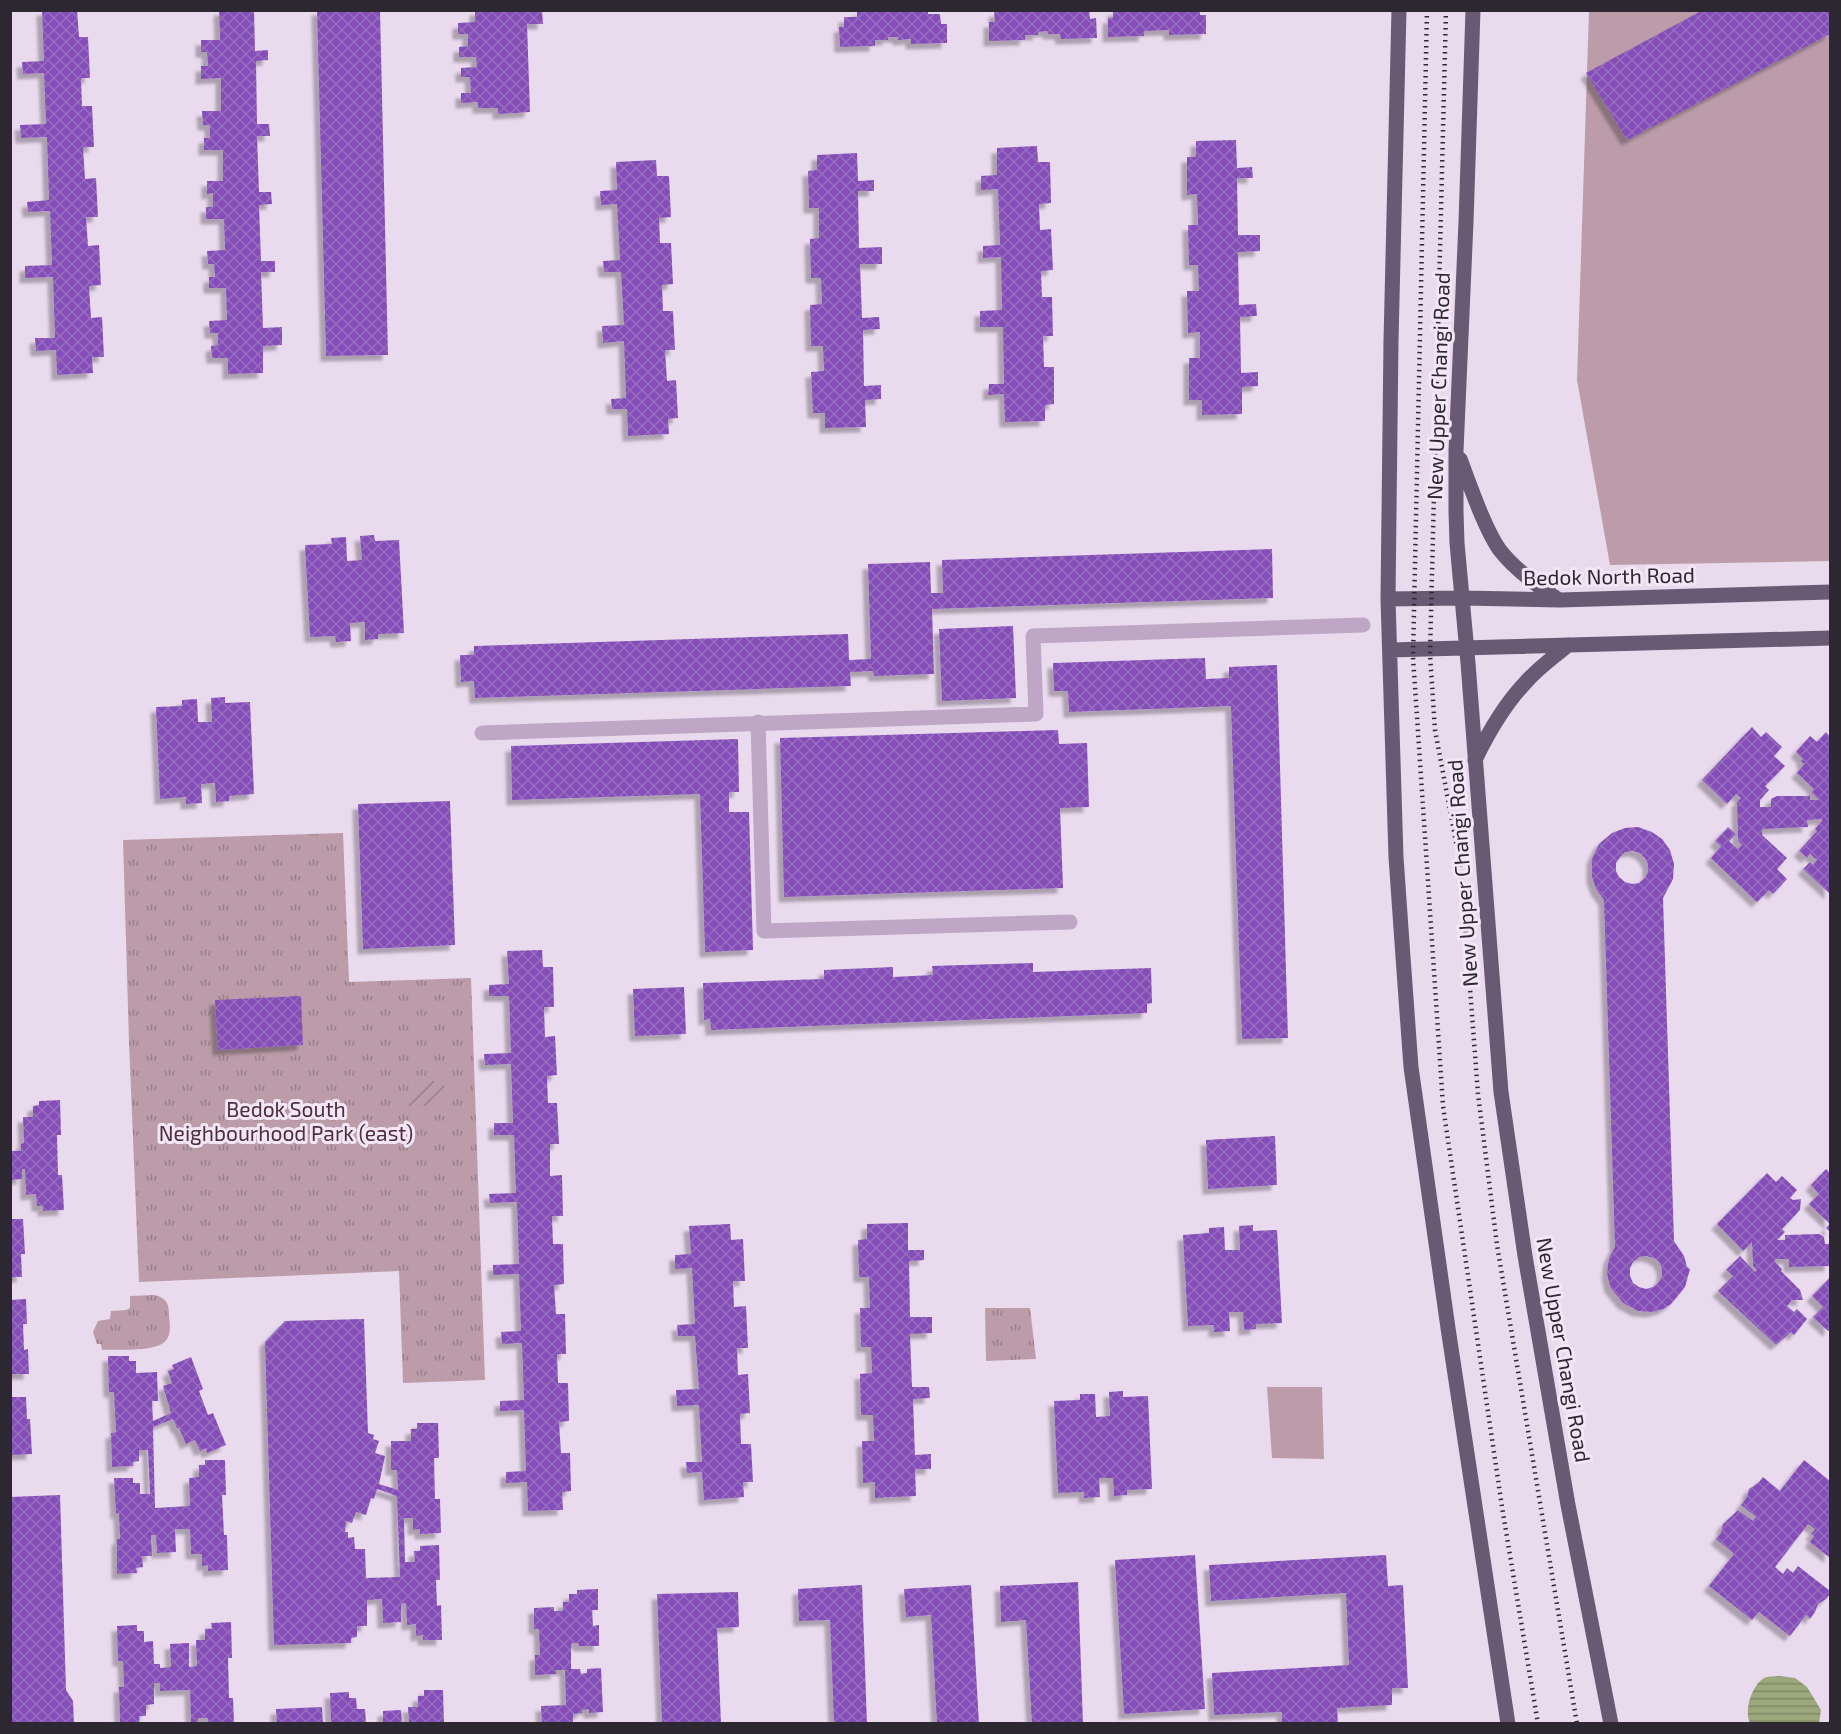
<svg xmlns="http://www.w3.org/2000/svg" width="1841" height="1734" font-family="'Exo 2',sans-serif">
<defs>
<pattern id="grass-tufts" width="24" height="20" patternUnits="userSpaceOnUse" patternTransform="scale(1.5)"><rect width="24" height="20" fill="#bb9ca8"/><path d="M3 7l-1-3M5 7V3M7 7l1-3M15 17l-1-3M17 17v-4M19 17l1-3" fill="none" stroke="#987f89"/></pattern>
<pattern id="garden-furrows" width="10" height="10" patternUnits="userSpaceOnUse" patternTransform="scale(1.5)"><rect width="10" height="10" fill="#bb9ca8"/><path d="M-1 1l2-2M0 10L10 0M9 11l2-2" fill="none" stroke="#987f89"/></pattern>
<pattern id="water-rules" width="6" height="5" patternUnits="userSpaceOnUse" patternTransform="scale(1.5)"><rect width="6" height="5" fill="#9ba87c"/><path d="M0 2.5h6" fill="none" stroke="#7f8966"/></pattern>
<pattern id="building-cross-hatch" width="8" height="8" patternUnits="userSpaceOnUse" patternTransform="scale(1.5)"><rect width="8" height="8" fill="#844db9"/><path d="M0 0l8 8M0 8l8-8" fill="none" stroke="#966fbc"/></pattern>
<filter id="shadow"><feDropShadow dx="-5.5" dy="5.5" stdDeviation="1.5" flood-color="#0004"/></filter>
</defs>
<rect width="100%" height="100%" fill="#eadaee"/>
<!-- grass -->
<path fill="url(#grass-tufts)" d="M343,833L349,982L471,978L485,1380L403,1383L399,1271L139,1282L129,1042L123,840Z
M155,1295C167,1299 169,1303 169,1316C170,1323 171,1333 167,1339C159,1353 117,1349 102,1350L101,1344H97L93,1332L98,1321L110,1319L111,1311L126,1310L130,1308V1296Z
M985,1308H1030L1036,1359L986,1361Z"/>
<!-- garden -->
<path fill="url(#garden-furrows)" d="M429,1080L443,1084L446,1087L430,1105L406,1106C408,1091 414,1084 429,1080Z"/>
<!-- pitch -->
<path fill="#bb9ca8" d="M1589,11H1830V561L1610,565L1577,380Z
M1267,1387H1322L1324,1459L1272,1458Z"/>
<!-- water -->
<path fill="url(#water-rules)" d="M1779,1676L1795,1678L1807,1687L1821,1710L1819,1723H1750C1744,1711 1751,1686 1764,1678C1768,1676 1774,1677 1779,1676Z"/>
<!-- building -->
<path fill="url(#building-cross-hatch)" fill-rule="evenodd" filter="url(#shadow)" d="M42,10H77L79,37H88L90,78H81L82,106H92L94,147H83L85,179L96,178L98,217H86L88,246L99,245L101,285L89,286L91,318L102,317L104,357H92L93,373L57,375L56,350L36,351L35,338H55L53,277L25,278V266L52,265L50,211L28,212L27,202L49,200L47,137L21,138L20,125L46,124L44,73L23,74L22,62L44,61Z
M219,10H254L255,51L268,50V60L256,61L257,124H269L270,136H257L259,192H271L272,204L259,205L261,261H275V272H261L263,328L282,327V345L263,346V373L228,374V358H212L211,346L218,345V333H210L209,321L227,320L226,288H209V277H215L214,264H208L207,251L225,250L224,219H206V207H213V193L207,194V181H223V150H204V138H210V125H203L202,111H221V78L201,79V66H208L207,52H201V40H220Z
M317,10H380L388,355L326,356Z
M475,10H542L543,24H527L530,112L498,114V108H478V102L461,103V93H471L470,77H461V68L477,67L476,57H459V47L468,46V34H458V23L475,22Z
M928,10V14H940L941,24H947V43L911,44V39L898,40V37H888V40H875V46L840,47L839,27H844V17H857V11Z
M1007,10H1089L1090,19L1096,18L1097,38L1061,39L1060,34H1048L1047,31L1038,32V35H1025V40L989,41V22H995L994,12Z
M1113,10H1200V15H1206V34L1169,35V30L1144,31V36L1108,37V18H1113Z
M1703,10H1830V34L1627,140L1586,73Z
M1236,140L1237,168L1252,167L1253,178H1237L1238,235H1260V251L1238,252L1239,305L1256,304L1257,316L1240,317L1241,373L1258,372V386L1242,387V414L1202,415V400H1189V358H1200V332L1188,333L1187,291H1199L1198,265H1189L1188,225H1198L1197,194L1187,195V157H1196V141Z
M1037,146L1038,162H1050L1051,203L1039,204L1040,230L1051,229L1053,270L1041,271L1042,297H1052L1053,336H1043L1044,367H1054V404L1045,405V421L1005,422L1004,394L988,395L989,384H1004L1003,327H980V311L1002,310L1001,257L983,258V246L1000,245L998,189L981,190V176L997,175V148Z
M857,153L858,181L874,180V191H858L859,248L882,247V264H860L862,318L879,317L880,329L863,330L864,386L881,385V399L865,400L866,427L825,428V413H813L811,372L824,371L823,346H811L810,305L822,304L821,278H811L810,239L819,238V208H809L808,171L817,170V155Z
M656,160L657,176H669L671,217L659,218L660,243H671L673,284L662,285L663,311H673L675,350H665L667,381L676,380L678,418L668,419L669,434L628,436L627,409H612L611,399L626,398L624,341L603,343L602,326L624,325L621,272H604L603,261L620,260L617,204L601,205L600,191L617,190L616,162Z
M374,535L375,541L399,540L404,633L378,634V639L365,640V622L350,623L351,641L336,642L335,636L310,637L305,545L332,544L331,538L346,537L347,561L362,560L360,536Z
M1272,549L1273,598L932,609L934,674L874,676L873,671L850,672L851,686L475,698L474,681L461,682L460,655H474V646L848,634L849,660L871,659L868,564L930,562L931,593H943L942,560Z
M1013,626L1016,698L942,701L939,629Z
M1205,658L1206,679L1229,678V667L1277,665L1288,1038L1242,1039L1231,706L1069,712L1068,691H1054L1053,663Z
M225,697V703L250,702L254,794L229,796V801L216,802L215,783L201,784L202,803L186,804V797L160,799L156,707L182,706V700L197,699L198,722H212L211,698Z
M1752,727L1761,737L1766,732L1782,747L1774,756L1785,766L1765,786L1769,790L1760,800V807H1771V799L1777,796H1810V800H1819L1811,792L1814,789L1797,773L1804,764L1801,761L1803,759L1796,752L1810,736L1817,742L1826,732L1830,737V894L1803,869L1810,862L1813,865L1817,860L1810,854L1807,858L1799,851L1817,831L1815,829L1822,821V819L1807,820L1808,827L1762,829V835L1787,858L1777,869L1787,879L1773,894L1769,890L1757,902L1711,858L1721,846L1715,841L1728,827L1736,834L1729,841L1738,849L1742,845L1738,841L1737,802L1741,798L1736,794L1727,804L1702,780Z
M1058,730L1059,744L1087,743L1089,807L1060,808L1063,888L784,897L780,738Z
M738,739L739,792H729V812H749L753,950L705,952L700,794L512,800L511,746Z
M450,801L455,945L363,949L358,804Z
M1638,827L1652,832L1662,839L1670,850L1674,864L1673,879L1663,898L1674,1241L1684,1256L1687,1267L1690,1269L1685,1287L1671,1304L1663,1309L1652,1312L1638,1311L1623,1303L1610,1287L1607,1273L1609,1258L1615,1247L1604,900L1596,889L1592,877V859L1599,844L1612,833L1625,828ZM1633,851L1640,853L1645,858L1648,864V872L1645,878L1639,883L1632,884L1625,882L1619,877L1616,871V863L1620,857L1625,852ZM1646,1256L1654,1258L1659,1262L1662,1269V1276L1658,1283L1653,1287L1646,1289L1639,1287L1633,1283L1630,1276V1268L1633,1262L1639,1257Z
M542,950L543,967H553L554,1007H544L545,1037L555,1036L557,1075L547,1076L548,1103H557L559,1144H550V1176L562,1175L563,1216H552L553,1244H563L564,1284L554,1285L556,1314H565L566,1354H557L558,1383H568L569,1421L559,1422L561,1453H570L571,1491L562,1492L563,1510L528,1511L527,1482L506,1483V1472L526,1471L524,1410L500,1411V1401L524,1400L522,1343L502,1344L501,1332L521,1331L519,1274L493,1275V1265L519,1264L517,1202L490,1203L489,1194L516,1193L514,1135H494V1123H513L511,1064L485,1065L484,1054L511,1053L509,996H489V985L509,984L507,951Z
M1033,963V972L1151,968L1152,1003L1147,1004V1013L711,1030L710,1019L704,1020L703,983L824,979V970L893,967V977L933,975L932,966Z
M684,987L686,1034L635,1036L633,989Z
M301,996L303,1045L218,1050L215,1000Z
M60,1100L61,1135H57L58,1175H62L64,1210L43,1211V1206H37L36,1194L26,1195L25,1169H22V1179L10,1180V1151H21V1144L24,1143L23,1117H33V1106L39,1105V1101Z
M1275,1136L1277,1185L1208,1189L1206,1140Z
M1826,1169L1830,1173V1232L1826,1228L1830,1224L1809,1204L1819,1194L1811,1185Z
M1767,1173L1776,1182L1782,1176L1797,1190L1790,1198L1793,1200L1801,1199L1800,1210L1782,1229L1785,1232L1777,1240H1785V1235L1819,1234L1824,1237L1825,1244H1830V1266L1789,1267V1259H1775V1262L1782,1269L1781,1271L1800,1290L1803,1300H1792L1787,1306L1794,1312L1797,1309L1807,1319L1794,1335L1791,1332L1776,1345L1718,1291L1733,1276L1726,1270L1740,1256L1755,1272L1757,1270L1753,1266L1752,1242L1743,1251L1717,1224Z
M10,1219H23L25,1254H21L22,1277H10Z
M908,1223V1250H924V1260L909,1261L910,1317H932V1333L910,1334L912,1387H929L930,1398L913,1399L915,1455L931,1454V1469H915L916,1496L875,1498V1482L863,1483L862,1441H874L873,1415H861L860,1374L872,1373L871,1347H861L860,1308H870L869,1277H859L858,1240L867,1239V1224Z
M730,1224L731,1240L743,1239L745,1281H733L734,1307L746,1306L748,1348H737L738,1375L748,1374L750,1413L740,1414L741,1444H751L753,1482H743L744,1497L704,1500L702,1472L687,1473L686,1462H702L699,1405L677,1406L676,1390L699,1389L695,1336H678L677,1325L695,1324L692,1268L675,1269V1255L691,1254L689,1226Z
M1253,1225V1231L1277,1230L1282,1323L1256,1324V1329L1244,1330L1243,1312H1229L1230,1331L1214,1332V1325L1188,1326L1183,1235L1209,1233V1228L1224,1227L1225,1250H1240L1239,1226Z
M1830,1277V1329L1828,1331L1813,1317L1823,1307L1812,1296Z
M26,1299L27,1324H23L24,1350L28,1349L29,1374H10V1300Z
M364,1319L368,1433L374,1435L373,1439L379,1441L375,1453L385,1456L379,1484L398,1490L397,1470H391V1441H411V1429H417V1423H438L439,1458H434L435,1499H440L441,1533L420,1534V1529L413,1530V1518H404L405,1562H415L414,1551H420V1546L439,1545L440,1580H436L437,1606L441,1605L442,1640H423V1635L416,1636V1624L407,1625L406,1603L401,1604V1622L383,1623L382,1599L367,1600V1626H357V1637L351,1638V1643L274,1645L265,1342L285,1321ZM377,1489L397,1496L400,1577L366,1578L365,1549H355L354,1537L348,1538V1532H345L346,1521L352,1523L356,1512L366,1515L371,1498L374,1499Z
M108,1356H129V1361H136V1373L157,1372L158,1401H152L153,1421L171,1413L163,1386L172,1383L168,1371L174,1369L172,1365L191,1357L203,1389L199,1391L208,1415L213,1413L226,1445L207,1453L206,1448L200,1451L195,1440L186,1444L179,1428H177L173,1419L153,1427L155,1508L190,1506L189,1478L199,1477V1465H205V1460H225L226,1495H222L224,1535H227L228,1570L208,1571V1565L202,1566V1554H191L190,1529H175L176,1552L157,1553L156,1535H151L152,1556H142L143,1567L136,1568L137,1573L117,1574V1539H120L119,1513L116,1514L114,1478H133V1483H140V1494H150L148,1450H139V1461L133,1462V1466L112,1467L111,1433L116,1432L114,1392H109Z
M1123,1391V1397L1148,1396L1152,1489L1127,1490V1495L1114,1496L1113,1478H1099L1100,1497L1084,1498V1492L1058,1493L1054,1401L1080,1400V1394H1095L1096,1417L1110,1416L1109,1392Z
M10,1397H26L27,1419H30L32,1454L12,1455V1449H10Z
M1804,1460L1830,1481V1558L1810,1542L1814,1536L1811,1534L1815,1529L1808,1524L1775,1567L1783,1574L1787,1568L1793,1573L1798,1566L1830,1591V1594L1826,1599L1818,1604L1815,1612L1810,1619L1806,1615L1790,1636L1759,1612L1752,1620L1709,1586L1734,1554L1716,1539L1721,1533L1723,1524L1738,1510L1753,1521L1756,1517L1741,1505L1747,1497L1749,1489L1758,1483L1763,1477L1780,1491Z
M60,1495L66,1690L73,1701L74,1724H10V1497Z
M1195,1555L1205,1709L1124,1714L1115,1560Z
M1386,1555L1388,1586L1403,1585L1408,1688H1392V1705L1337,1708L1338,1724H1282V1712L1214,1715L1212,1673L1349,1665L1346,1593L1211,1601L1209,1565Z
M1078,1582L1083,1724H1032L1026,1620L1001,1622L1000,1586Z
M862,1585L867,1724H834L830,1620L799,1621L798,1589Z
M971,1585L979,1724H937L931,1615L906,1617L904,1589Z
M598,1589V1610H592L593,1626L599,1625V1646H579L578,1643H571V1669H580L581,1674L587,1673V1669L601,1668L603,1712L589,1713V1709L582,1710V1713L573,1714V1724H542L541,1706L566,1705L565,1670H556V1674L535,1675V1655H540L539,1629H534V1608L554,1607V1611H563V1602H569V1594H577V1590Z
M738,1592L739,1627L717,1628L721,1724H662L657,1594Z
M231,1622L232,1658H228L229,1698H233L234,1724H208V1718H198V1724H191L190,1690L160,1691V1683H154V1704L146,1705V1716H139V1722L120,1723L119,1687H124L123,1661H118L117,1626L137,1625V1631H144V1642L153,1641L154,1664H160V1668L171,1667L170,1644L189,1643V1667L197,1666L196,1640H205V1629H212L211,1623Z
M424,1690H443L444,1724H409L408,1707H418V1696H424Z
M349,1692V1698H356L357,1709H365L366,1724H331L330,1693Z
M322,1707L323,1724H277L276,1709Z
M401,1710L402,1724H383V1711Z"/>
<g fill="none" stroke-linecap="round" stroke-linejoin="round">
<!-- minor -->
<path stroke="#bda7c5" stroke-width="15" d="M758,722L764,931L1070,922
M482,733L1036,714L1033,636L1363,625"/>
<!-- major -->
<path stroke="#695973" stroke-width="15" d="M1399,10L1391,341L1388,599L1396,857L1403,957L1411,1067L1448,1328L1508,1724
M1473,10L1466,222L1456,451V511L1457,543L1468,663L1501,1092L1525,1256L1568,1505L1611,1724
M1460,459C1470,485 1484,527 1499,549C1514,569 1539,587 1559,600
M1388,599L1462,598L1560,600L1830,592
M1390,650L1830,638
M1475,760C1489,731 1504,705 1526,682C1538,668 1554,657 1568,645"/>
<!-- rail -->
<path stroke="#2d2732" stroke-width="4.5" stroke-dasharray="1.5 4.5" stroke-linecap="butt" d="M1427,10L1413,657L1443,1106L1502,1507L1538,1724
M1446,10L1430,654L1435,730L1461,869L1478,1094L1497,1245L1577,1724"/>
</g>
<g text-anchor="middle" stroke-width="6" stroke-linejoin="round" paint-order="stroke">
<!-- street labels -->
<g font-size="21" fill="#2d2732" stroke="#f3e6f7">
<text transform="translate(1439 386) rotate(-88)" y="7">New Upper Changi Road</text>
<text transform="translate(1609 577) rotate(-1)" y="7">Bedok North Road</text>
<text transform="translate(1463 873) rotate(-94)" y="7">New Upper Changi Road</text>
<text transform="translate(1563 1350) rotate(80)" y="7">New Upper Changi Road</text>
</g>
<!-- park labels -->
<g font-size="21" fill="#4e2d39" stroke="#f3e6f7">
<text x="286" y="1117">Bedok South<tspan x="286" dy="24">Neighbourhood Park (east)</tspan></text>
</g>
</g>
<!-- border -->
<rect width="1841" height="1734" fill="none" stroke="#2d2732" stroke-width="24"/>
</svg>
